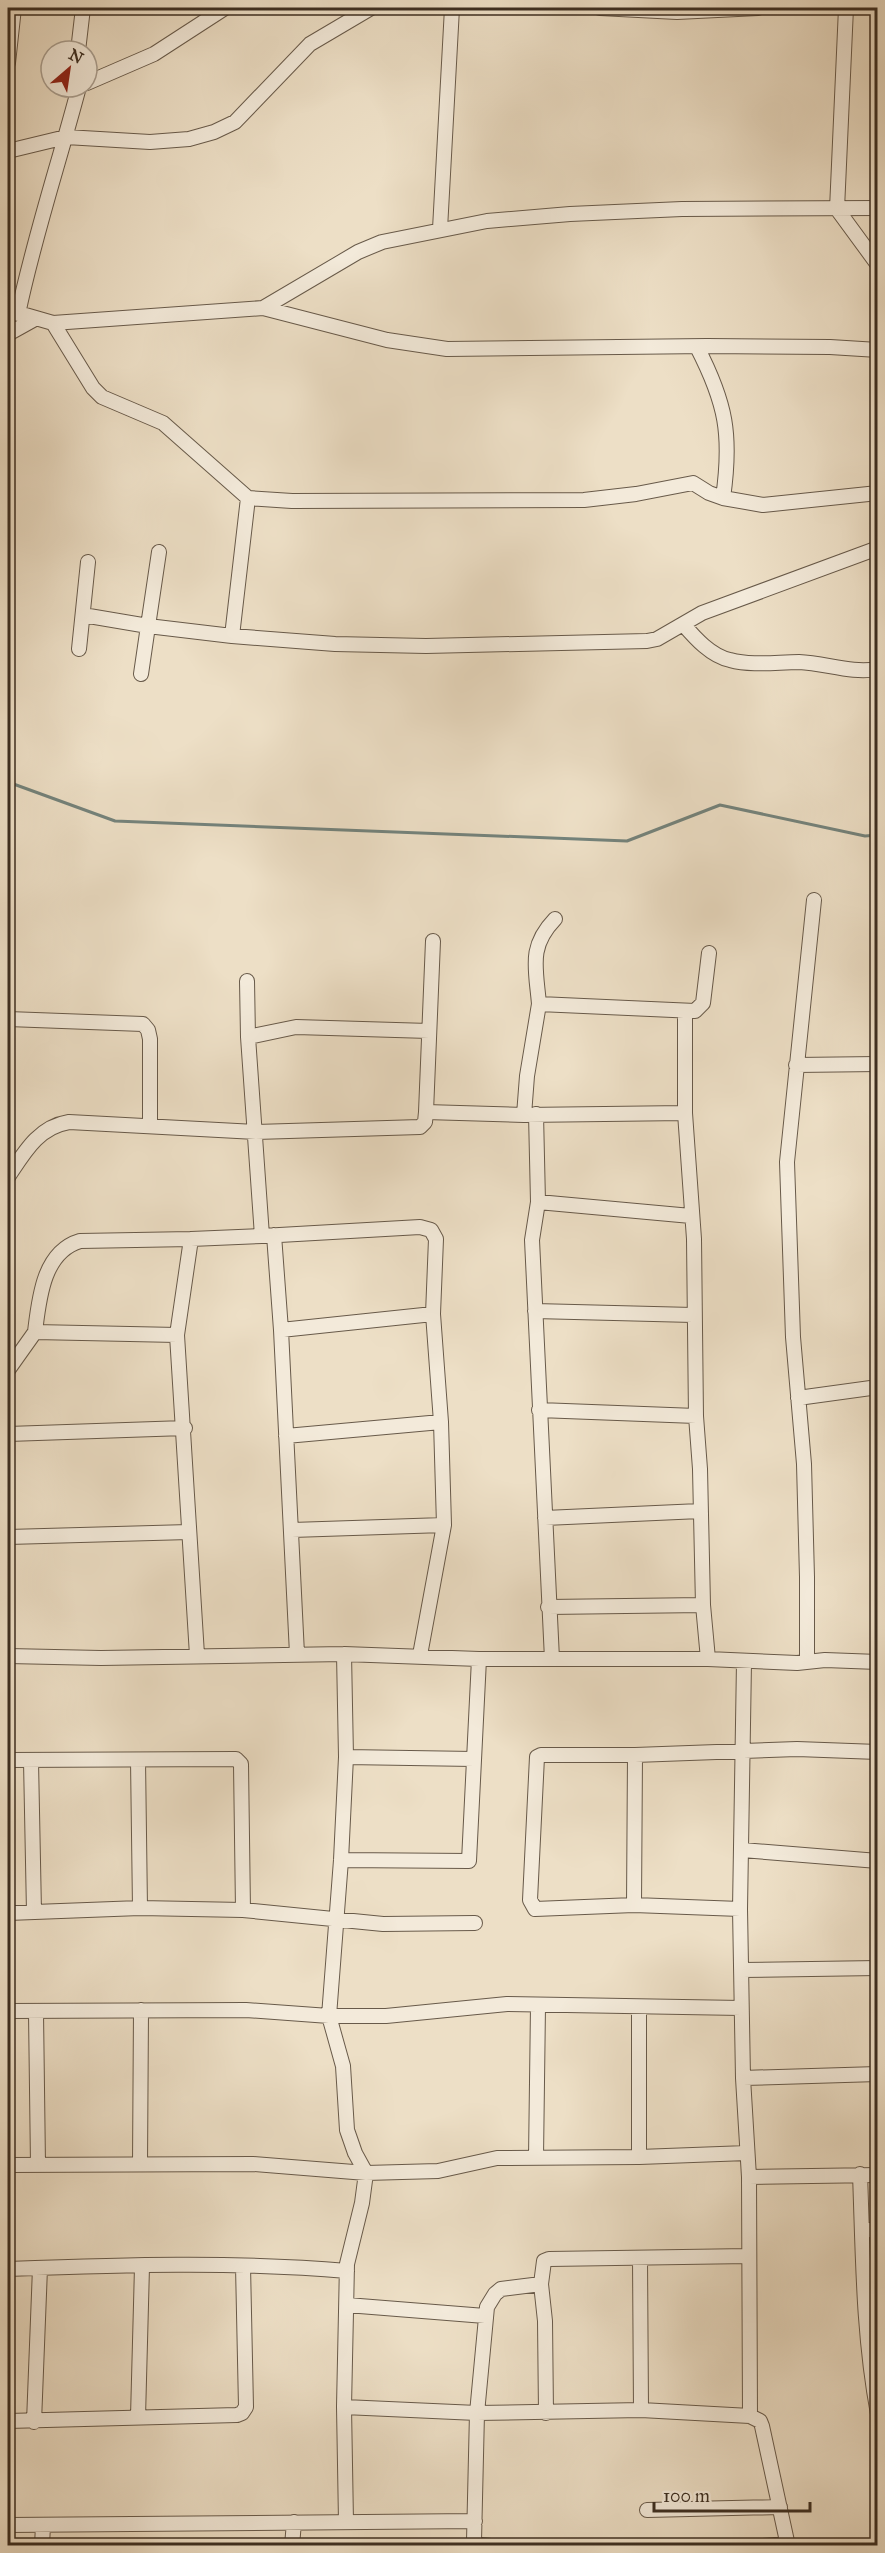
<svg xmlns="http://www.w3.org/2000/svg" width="885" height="2553" font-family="'IM FELL Great Primer',serif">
<rect width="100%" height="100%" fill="#eddfc6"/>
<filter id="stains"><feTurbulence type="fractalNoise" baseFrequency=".00333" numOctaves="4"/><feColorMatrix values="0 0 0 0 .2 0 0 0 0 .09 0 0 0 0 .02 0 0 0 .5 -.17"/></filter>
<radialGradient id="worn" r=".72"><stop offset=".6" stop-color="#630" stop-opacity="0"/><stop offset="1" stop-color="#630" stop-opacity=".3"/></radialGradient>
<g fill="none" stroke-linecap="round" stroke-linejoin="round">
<!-- stream -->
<path stroke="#74837c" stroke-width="3" d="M8,782L115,821L627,841L720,805L865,836L878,835"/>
<!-- minor casing -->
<g stroke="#685a4a" stroke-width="16">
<path id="minor" d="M600,8L677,12L758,8
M846,8L837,209L878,265
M78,51L83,8
M8,63L14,8
M87,83L154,54L225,8
M8,151L66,137L150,142L189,139L214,132L235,122L310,44L371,8
M440,229L452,8
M263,308L387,340L447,349L707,346L830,347L878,350
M8,310L53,323L263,308L358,252L382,242L487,221L570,214L682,209L878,208
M18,314C34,237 59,163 79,87
M53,323L93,388L102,397L163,423L248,498L292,501L584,500L636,494L693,483L709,493L723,498C732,435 726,403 697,347
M8,334L35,319
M723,498L763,505L878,493
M159,552L148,626L232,636L335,644L426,646L647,641L657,639L702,613L878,548
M83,615L148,626L141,674
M683,624C695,638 711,656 730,660C752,666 777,662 799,662C826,663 851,674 878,669
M232,636L248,498
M79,649L88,562
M247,981L248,1037L262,1236L420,1227L431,1230L436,1239L433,1314L441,1422L444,1525L420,1655
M539,1004C536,968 528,947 555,919
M685,1012V1113L694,1239L696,1416L700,1469L703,1605L708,1659
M8,1019L143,1024L148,1030L150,1039V1126
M248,1037L296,1027L429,1031
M796,1065L878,1064
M426,1112L524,1115L685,1113
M536,1114L538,1202L532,1240L552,1659
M524,1115L527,1076L539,1004L695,1011L703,1003L709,953
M8,1177C24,1153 38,1127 69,1122L256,1132L420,1127L425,1122L426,1112L433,941
M538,1202L691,1216
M274,1235L281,1330L297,1654
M535,1311L693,1315
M281,1330L433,1314
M35,1332C39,1299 43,1252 80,1241L191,1239
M8,1370L35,1332L177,1335
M798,1398L878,1387
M539,1410L696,1416
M8,1434L185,1428
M286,1436L441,1422
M545,1518L700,1511
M292,1530L444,1525
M8,1537L189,1532
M548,1607L703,1605
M344,1654L346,1757L341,1860L329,2016L343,2066L347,2130L355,2153L366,2173L362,2203L347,2264L344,2407L346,2522
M197,1655L177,1335L191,1239L262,1236
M8,1656L101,1658L344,1654L479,1659H708L797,1663L825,1660L878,1662
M744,1662L740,1909L743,2078L749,2177L750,2416
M807,1662V1577L804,1464L793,1337L787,1162L814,900
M346,1757L474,1759
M8,1760L236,1759L241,1764L243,1910
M138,1760L140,1908
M31,1761L34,1912
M742,1850L878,1861
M341,1860L469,1861L479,1659
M634,1905L635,1755
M740,1909L634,1905L535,1909L530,1900L537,1757L541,1755H635L797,1749L878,1752
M8,1913L140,1908L243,1910L383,1924L475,1923
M742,1970L878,1968
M8,2011L246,2010L329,2016H386L507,2004L741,2008
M36,2012L38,2165
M743,2078L878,2074
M639,2157V2007
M536,2158L538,2006
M140,2164L141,2010
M8,2165L253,2164L366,2173L438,2171L497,2158L639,2157L747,2153
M860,2174C863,2254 863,2335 878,2414
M749,2177L878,2175
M862,2229L878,2231
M640,2258L641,2410
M8,2269C120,2265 235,2261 347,2271
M347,2305L485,2316
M344,2407L477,2413L641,2410L750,2416L760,2421L762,2426L788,2546
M546,2413L545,2321L541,2284L544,2261L549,2259L749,2256
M138,2417L142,2267
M8,2421L237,2415L242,2413L246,2407L243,2266
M34,2422L40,2268
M647,2510L780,2507
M8,2525L475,2521
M42,2546L43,2525
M292,2546L294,2522
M491,2546L480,2545L474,2541L477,2413L487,2307L495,2294L501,2289L541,2284
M761,2546L788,2544"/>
</g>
<!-- minor -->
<use href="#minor" stroke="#f3eada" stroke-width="14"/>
</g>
<!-- margin -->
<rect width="885" height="2553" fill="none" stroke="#eddfc6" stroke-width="30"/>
<rect x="9" y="9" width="867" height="2535" fill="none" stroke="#3c2e21" stroke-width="3"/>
<rect x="15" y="15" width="855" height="2523" fill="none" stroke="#3c2e21" stroke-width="1.5"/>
<!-- north arrow -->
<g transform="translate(69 69) rotate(29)"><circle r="28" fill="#f3eada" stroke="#aa9f90" stroke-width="1.5"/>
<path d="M0-4.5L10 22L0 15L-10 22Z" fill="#8f2418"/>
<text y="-9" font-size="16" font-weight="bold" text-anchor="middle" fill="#3c2e21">N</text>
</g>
<!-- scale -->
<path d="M654 2502v9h156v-9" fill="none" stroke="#3c2e21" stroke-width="3"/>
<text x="663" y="2502" font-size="18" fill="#3c2e21" stroke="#f3eada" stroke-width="4.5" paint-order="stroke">100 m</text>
<rect width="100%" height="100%" filter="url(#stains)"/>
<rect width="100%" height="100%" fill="url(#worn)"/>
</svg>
